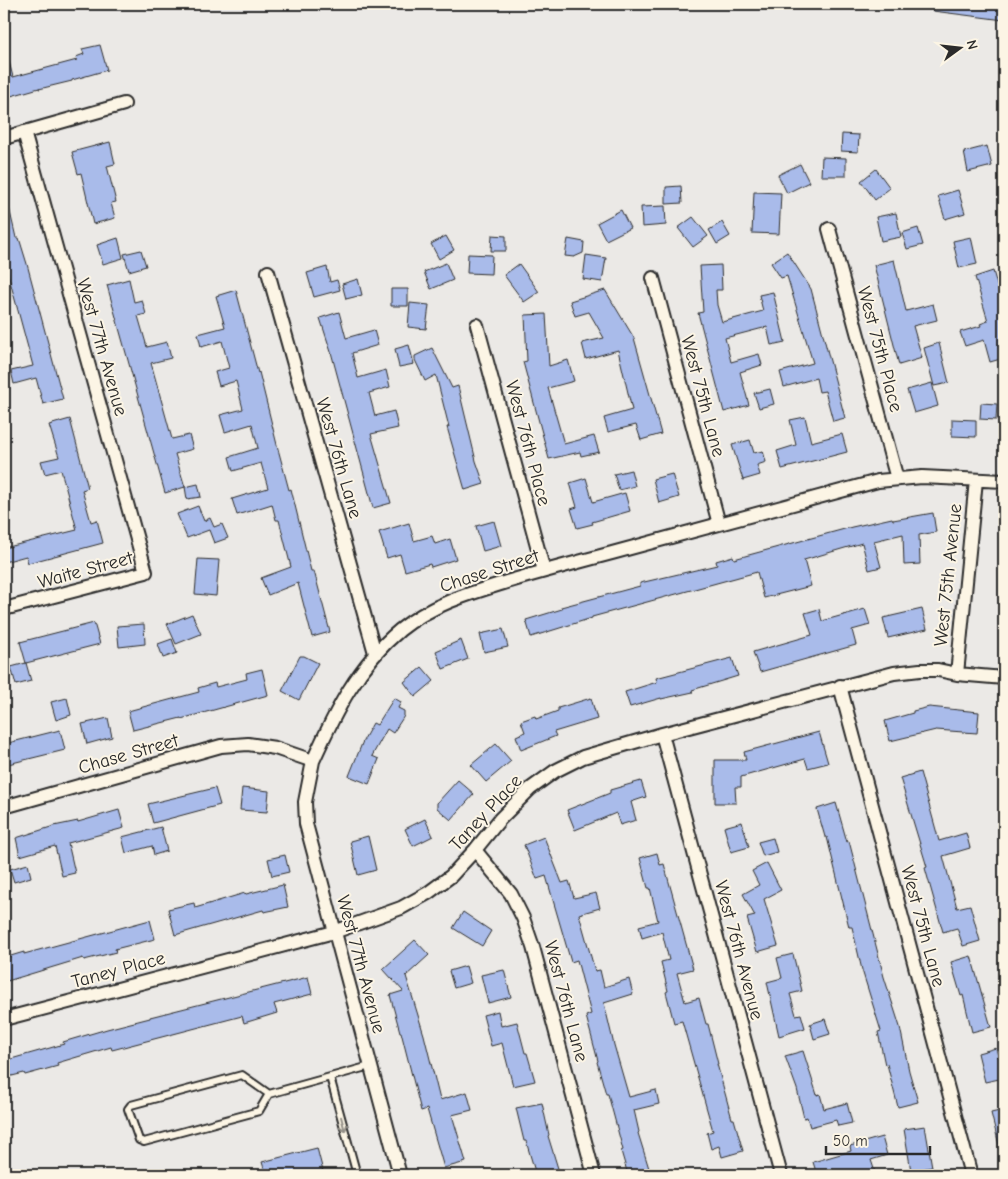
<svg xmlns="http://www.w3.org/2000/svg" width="1008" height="1179" font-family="'Comic Neue',sans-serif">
<rect width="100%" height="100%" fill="#ebe9e6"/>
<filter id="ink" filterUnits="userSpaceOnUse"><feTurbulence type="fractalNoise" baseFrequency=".02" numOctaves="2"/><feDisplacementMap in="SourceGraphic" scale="10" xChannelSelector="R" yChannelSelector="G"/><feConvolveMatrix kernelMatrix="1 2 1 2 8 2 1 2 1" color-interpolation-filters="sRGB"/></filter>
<g filter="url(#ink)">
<!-- building -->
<path fill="#a9bbea" stroke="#2b2b2b" d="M934,4H1004V20L933,11Z
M100,45L107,70L72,80V81L39,89V88L4,98V55L7,54L13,77L77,60L76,57L84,54L82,49Z
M842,134L859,135L858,152L841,151Z
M110,142L115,164L107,166L116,202L111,203L115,218L93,224L81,173L78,174L72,152Z
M987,146L992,166L968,172L964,152Z
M822,157L846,158V176H821Z
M800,164L809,182L787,193L778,175Z
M876,169L890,188L875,200L861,181Z
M681,186L682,203L666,204V187Z
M958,190L965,213L945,219L938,196Z
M754,192L781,193L779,234L752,233Z
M8,203L16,238H19L27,264L63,399L43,404L36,378L14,384L11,371L33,366L4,259V204Z
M665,206L666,225L642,227L641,207Z
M621,210L630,228L606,240L597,223Z
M896,213L901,237L881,241L876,217Z
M693,217L708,236L693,247L678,228Z
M722,222L730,236L717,244L709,230Z
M918,228L923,245L907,249L902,233Z
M492,235L506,236V251H491Z
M446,236L454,250L439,259L431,244Z
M971,237L977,264L959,268L953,241Z
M118,238L123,258L103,264L97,245Z
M568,239L584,242L583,253L574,257L565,256Z
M141,250L146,266L129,271L124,254Z
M787,252L811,289L845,418L833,421L825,391L819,392L816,378L784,387L780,372L813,363L787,276L781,278L771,263Z
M468,254L492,255L491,274L467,273Z
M586,255L606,258L602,282L583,279Z
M894,260L906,311L933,304L937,320L913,326L922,358L899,365L874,265Z
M446,263L453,280L431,289L424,272Z
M519,264L539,292L524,302L504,275Z
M721,265L722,290H716L717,305L722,322L763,311L759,295L773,292L785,342L771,345L767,327L725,338L731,362L759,354L762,365L740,372L749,405L724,412L698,313L703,312L700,266Z
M327,267L330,282L337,280L340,290L314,297L307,273Z
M993,271L1004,309V358L990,362L984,340L965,346L960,332L981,326L980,324L988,321L975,277Z
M129,279L134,302L142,300L146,314L138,316L147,347L167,342L171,358L151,363L172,439L189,435L193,449L175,454L185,487L165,493L107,285Z
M358,279L362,295L346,299L342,284Z
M391,289H408V306H391Z
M236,290L258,373L259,372L278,449L289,490L291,489L311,571H314L330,632L312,637L298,583L268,595L261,578L291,567L279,520H276L272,504L237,515L232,499L268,488L261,463L233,471L229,457L258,448L252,424L225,432L220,415L243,409L236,381L219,386L215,372L229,368L222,341L201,347L198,334L225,327L216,296Z
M605,290L634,338L661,434L641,440L636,425L608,432L604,418L632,410L618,350L586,359L582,343L604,338L589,312L575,316L570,301Z
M410,303L429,305L426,329L408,327Z
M339,312L346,338L374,330L378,345L352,353L358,378L386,370L390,387L369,393L375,416L394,411L398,428L371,434L391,503L373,508L331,352L320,318Z
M546,314L549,366L568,360L574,381L548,388L564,444L594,436L599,452L581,456L580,452L549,459L523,362L527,361L525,315Z
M939,343L949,383L934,386L924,348Z
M409,345L414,364L399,367L395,349Z
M432,348L452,388L458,386L476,461L484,484L465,490L447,427H449L436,375L425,381L415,360V356Z
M932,383L938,406L914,413L907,390Z
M770,389L774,404L759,408L754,393Z
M981,403L997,404L996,420L980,419Z
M805,417L811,442L842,434L847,452L782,469L777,451L796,445L790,420Z
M70,419L88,488L82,490L91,522L97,520L103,543L28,563L26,556L4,562V548L77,530L61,470L45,474L41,461L59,457L49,425Z
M952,419L976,420V437L952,436Z
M750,440L754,453L763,451L766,462L757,465L760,475L743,480L732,445Z
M631,470L635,486L619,490L614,474Z
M672,474L679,497L659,503L653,479Z
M586,478L593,502L625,493L630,511L592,522L593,524L577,528L571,509L577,507L570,483Z
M198,484L201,497L187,499L185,487Z
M198,506L204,521L210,518L214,527L222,524L228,538L214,543L209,530L187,538L177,514Z
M933,513L936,532L919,535L920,564L904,565L903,534L874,541L881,567L869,570L862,543L804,560L811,586L764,598L757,572L592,617V618L531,637L526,620L562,609L561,607L640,586V583L717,565L716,561L733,556L734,559L852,527L892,518L893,520Z
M494,521L501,546L483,551L476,526Z
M409,523L414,541L432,536L435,544L450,539L456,559L431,567L430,564L405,571L400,554L387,558L379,532Z
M198,559L219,560L216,596L195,594Z
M819,609L822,621L865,609L870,625L852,630L856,645L760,672L753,652L812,635L805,613Z
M922,609L927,629L888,638L883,618Z
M192,614L201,634L176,644L167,624Z
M94,623L100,644L26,663L20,642Z
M144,624L145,644L119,647L117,626Z
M503,629L508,647L484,652L480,634Z
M172,639L177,653L163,658L158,644Z
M461,640L468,659L443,669L436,651Z
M300,656H304L318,663L299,700L282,691Z
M732,658L738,676L692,690L693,692L661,699V698L630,707L625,692L657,682L656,678Z
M26,663L31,681L16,685L11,667Z
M422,667L434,681L415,697L404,682Z
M262,669L268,695L181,719V718L133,730L128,711L199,692L198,688L215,683L216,687L247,679L246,673Z
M67,698L71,715L56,720L51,702Z
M394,698L401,702L398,708L404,711V716L393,733L387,729L372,756L379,759L369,784L349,776L363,741L373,723L377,725Z
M591,698L597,719L554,732L556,736L521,750L516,736L525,732L521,721L535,716L536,719L558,711V708Z
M929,707L979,712L977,733L936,730L890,741L885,721L913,713V711Z
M108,718L112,737L87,744L82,724Z
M60,730L65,750L4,765V744Z
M819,732L828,763L808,768L805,759L741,777V787H735L736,803H715V760H746L744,752Z
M496,744L511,761L486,782L471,765Z
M920,772L939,841L966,833L970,848L943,856L957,908L970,905L980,941L963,946L957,928L943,932L925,868L927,867L900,778Z
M458,780L474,794L451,820L437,808V803Z
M641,781L646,797L631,802L636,820L620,825L616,813L575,830L567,810L610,793V790Z
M215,788L220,805L153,823L148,804Z
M242,788L269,791L267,812L240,810Z
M836,803L847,842L849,841L884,977L900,1027L909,1071L918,1102L898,1107L887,1064L885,1065L878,1032L881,1031L862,970L852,927H849L827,837H825L817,809Z
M119,810L124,828L68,843L75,873L62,876L55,846L20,856L16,838L54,826L78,821V822Z
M425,819L433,836L413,846L405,829Z
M742,822L749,847L731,852L724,827Z
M161,827L167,851L154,855L152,846L126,853L122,837Z
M368,836L376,870L358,875L350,841Z
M544,837L562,883L569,881L574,898L596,893L600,908L579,914L595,971L600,970L604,987L629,979L633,994L604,1003L614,1045L629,1097L656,1090L659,1104L634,1110L639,1132L638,1133L651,1175H628L621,1151L623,1150L608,1094H606L597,1062L598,1061L586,1016L591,1014L577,960L571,962L546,876L537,879L524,845Z
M773,838L777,852L763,856L758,842Z
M657,853L660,865L664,864L693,969L677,973L685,1002L699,998L706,1024H708L718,1064H717L732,1119H734L743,1151L722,1157L719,1146L711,1149L707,1133L713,1131L682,1021L674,1023L666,992L668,991L661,962L669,960L662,932L642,938L639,926L658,921L650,888H648L640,858Z
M285,855L289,872L272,876L268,859Z
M767,863L781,890L764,899L778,946L757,952L747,918L755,916L743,894L759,885L752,871Z
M28,864L31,877L14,882L10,869Z
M283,885L288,907L264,912L263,910L175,935L168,909L194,903L195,908L245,893L246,894Z
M463,912L491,931L482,946L453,928Z
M150,920L155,939L115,949L116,952L84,960L83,958L4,982V958L24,952V954Z
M415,940L429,955L406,976L424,1035L440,1100L467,1092L472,1110L452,1115L466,1162L444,1168L427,1109L421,1111L401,1032H400L390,995L403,991L383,969Z
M793,954L802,991L790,994L796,1015L801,1014L805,1028L779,1036L767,982L782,978L777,958Z
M971,956L991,1027L972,1032L963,995L961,996L951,962Z
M466,966L471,983L454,988L449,971Z
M504,970L511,997L488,1003L481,975Z
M308,977L312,994L274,1004L277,1013L244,1023L242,1016L112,1050L111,1047L57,1063L58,1066L25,1075L24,1073L4,1078V1061L64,1044L63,1042L107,1029L150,1018V1017Z
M498,1011L501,1026L517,1022L525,1053H527L535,1081L513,1086L502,1043L491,1046L483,1015Z
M825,1019L830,1034L814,1039L810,1024Z
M996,1048L998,1057L1004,1055V1078L985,1082L978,1053Z
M803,1051L817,1095L820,1094L824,1109L847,1103L852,1123L838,1126L836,1120L810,1127L807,1117L804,1118L797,1089L785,1056Z
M542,1103L549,1135L548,1136L560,1175H536L526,1141H524L516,1108Z
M1004,1110V1148L1000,1149L991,1113Z
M925,1126L932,1167L911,1171L904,1129Z
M882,1137L887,1155L871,1160L876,1175H817L813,1162L851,1151L850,1146Z
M317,1148L324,1175H266L262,1162Z"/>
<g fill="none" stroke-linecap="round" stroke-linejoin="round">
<!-- lane casing -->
<g stroke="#2b2b2b" stroke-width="10">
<path id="lane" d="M330,1077L357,1175
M269,1094L259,1111L144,1142L139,1140L128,1109L131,1105L242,1075L269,1094L370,1066"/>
</g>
<!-- street casing -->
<g stroke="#2b2b2b" stroke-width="16">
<path id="street" d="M4,138L124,104
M829,229L897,479
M268,272L375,653
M653,278L719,524
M477,325L544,571
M4,609L146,572L24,132
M957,674L976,480
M840,686L971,1175
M662,734L781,1175
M313,761L305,802L306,824L400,1175
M4,807L221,746L248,744L275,748L313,761C335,712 358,665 400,630C432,604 471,593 510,581C544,571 578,562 612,553C701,529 790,505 878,481L922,477L1004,481
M475,850L511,894L523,918L533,947L594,1175
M4,1019L334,932L401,908L428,893L451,876L475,850L500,819L530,789L555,771L583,757L662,734L894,673L920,670H938L957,674L1004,678"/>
</g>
<!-- lane -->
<use href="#lane" stroke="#fcf5e5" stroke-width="6"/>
<!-- street -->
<use href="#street" stroke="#fcf5e5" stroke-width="12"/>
</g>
<!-- one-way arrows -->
<defs><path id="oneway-shaft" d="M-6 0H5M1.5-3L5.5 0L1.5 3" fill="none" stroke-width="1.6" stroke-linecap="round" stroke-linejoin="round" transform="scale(1.25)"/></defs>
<use stroke="#949088" href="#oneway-shaft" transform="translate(343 1124) rotate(75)"/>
</g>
<g text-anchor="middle" stroke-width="4" stroke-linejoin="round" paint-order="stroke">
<!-- street labels -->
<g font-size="19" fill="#2b2b2b" stroke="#fcf5e5">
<text transform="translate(103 347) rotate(74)" y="7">West 77th Avenue</text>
<text transform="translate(881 349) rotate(75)" y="7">West 75th Place</text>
<text transform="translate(704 396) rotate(75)" y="7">West 75th Lane</text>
<text transform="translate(529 443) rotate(75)" y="7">West 76th Place</text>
<text transform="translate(340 458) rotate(74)" y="7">West 76th Lane</text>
<text transform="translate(85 569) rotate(-15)" y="7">Waite Street</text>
<text transform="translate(489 570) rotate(-18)" y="7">Chase Street</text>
<text transform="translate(947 575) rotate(-84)" y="7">West 75th Avenue</text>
<text transform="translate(128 753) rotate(-16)" y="7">Chase Street</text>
<text transform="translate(485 812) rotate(-47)" y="7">Taney Place</text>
<text transform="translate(924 926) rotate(75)" y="7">West 75th Lane</text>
<text transform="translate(740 950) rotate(75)" y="7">West 76th Avenue</text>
<text transform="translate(362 964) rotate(75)" y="7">West 77th Avenue</text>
<text transform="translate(118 969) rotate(-15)" y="7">Taney Place</text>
<text transform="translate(567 1001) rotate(75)" y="7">West 76th Lane</text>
</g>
</g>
<!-- margin -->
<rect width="1008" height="1179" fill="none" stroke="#fcf5e5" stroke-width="20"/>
<rect x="10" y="10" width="988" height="1159" fill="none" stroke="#2b2b2b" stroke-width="2" filter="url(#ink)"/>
<!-- north arrow -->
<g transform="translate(960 48) rotate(75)" stroke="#fcf5e5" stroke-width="4" paint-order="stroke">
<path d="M0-4L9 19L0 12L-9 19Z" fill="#2b2b2b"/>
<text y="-8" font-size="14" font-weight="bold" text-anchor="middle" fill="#2b2b2b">N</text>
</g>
<!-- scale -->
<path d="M826 1146v8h104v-8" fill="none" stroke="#2b2b2b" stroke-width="2.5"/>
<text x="833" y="1146" font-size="15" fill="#2b2b2b" stroke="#fcf5e5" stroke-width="4" paint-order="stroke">50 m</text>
</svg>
